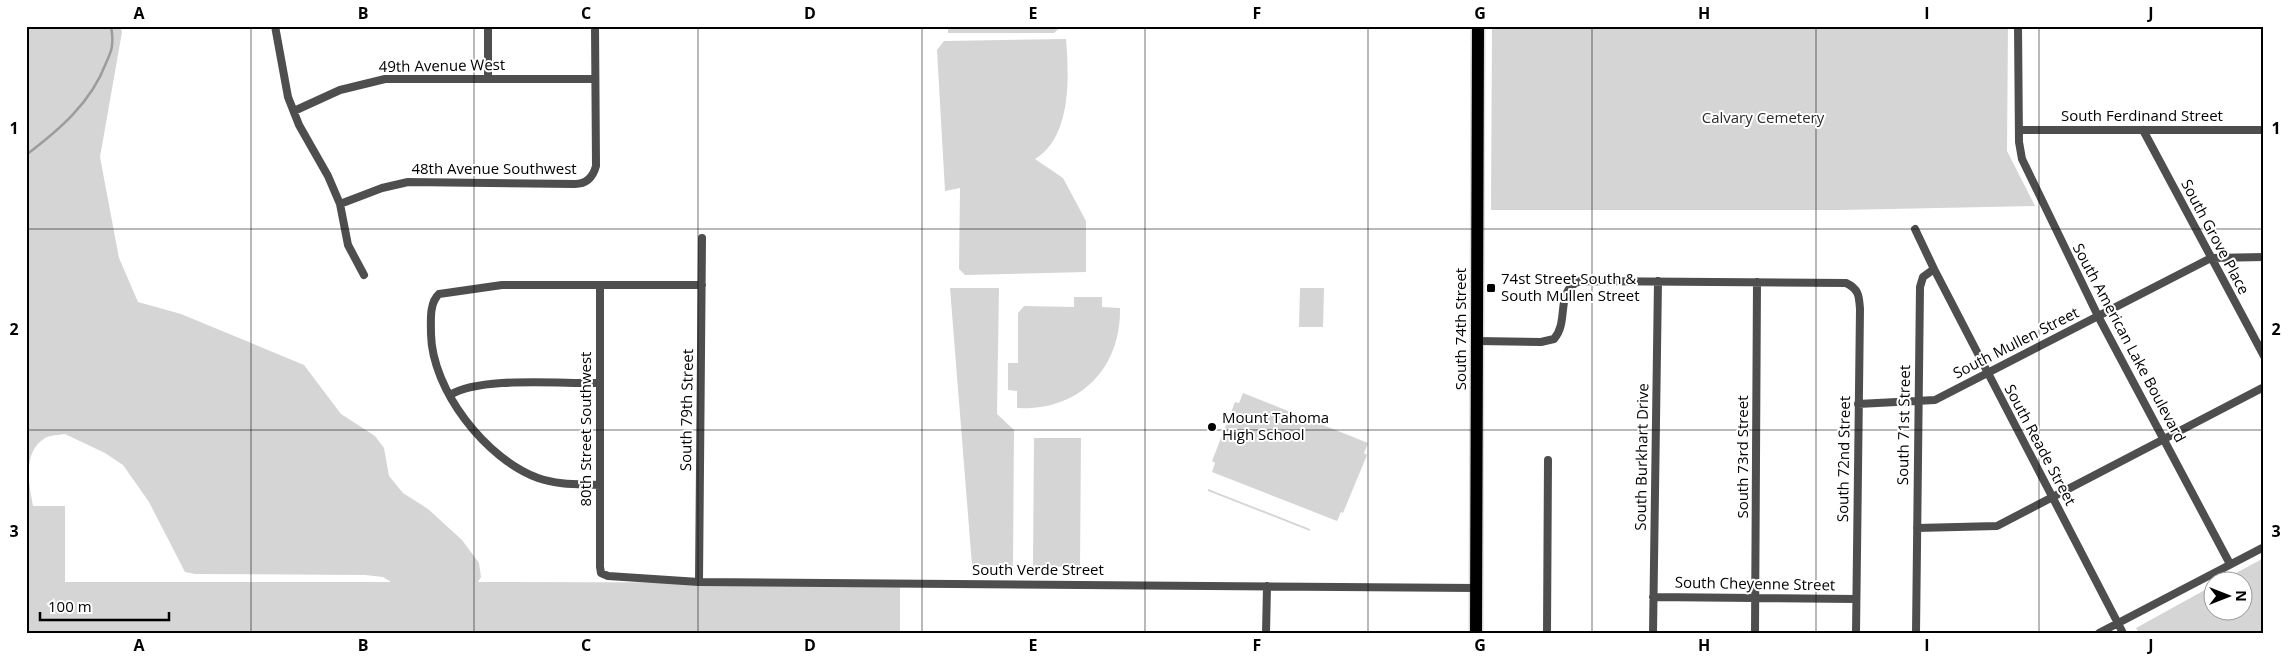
<svg xmlns="http://www.w3.org/2000/svg" width="2290" height="659" font-family="'Open Sans',sans-serif">
<rect width="100%" height="100%" fill="#fff"/>
<!-- green -->
<path fill="#d5d5d5" fill-rule="evenodd" d="M26,26H120L122,32L100,157L119,258L138,302L181,314L304,365L341,414L375,436L384,448L389,476L403,493L428,509L462,540L479,563L481,577L478,582L900,583V633H26ZM65,434L105,453L123,465L149,502L185,572L195,574L365,575L383,577L391,582H65V506H33C29,484 22,452 45,438C50,435 59,435 65,434Z
M948,26H1062L1054,33H948Z
M1492,26H2008L2007,151L2035,206L1841,210H1491Z
M1066,39C1069,76 1072,137 1035,159L1063,178L1086,221V272L965,275L959,269L960,188L945,191L937,50L944,41Z
M950,288H999L997,414L1014,430L1013,566L972,565Z
M1300,288H1324L1323,327H1299Z
M1074,297H1102V307L1120,308C1121,369 1079,411 1017,408V391L1008,390V363H1018V313L1024,306L1074,307Z
M1243,393L1368,443L1364,453L1367,455L1343,513L1341,512L1337,521L1212,472L1215,463L1212,461L1235,402L1239,403Z
M1034,438H1081L1080,567L1033,566Z
M1208,489L1310,529V531L1208,491Z
M2264,558V633H2139L2136,628L2212,586V612H2242V582L2221,581Z"/>
<g fill="none" stroke-linecap="round" stroke-linejoin="round">
<!-- stream -->
<path stroke="#9c9c9c" stroke-width="2.5" d="M26,155C59,130 91,103 106,63C108,58 112,51 112,45C113,39 112,32 111,26"/>
<!-- primary casing -->
<g stroke="#dbdbdb" stroke-width="15">
<path id="primary" d="M1476,633L1478,26"/>
</g>
<!-- street -->
<path stroke="#4e4e4e" stroke-width="8" d="M275,26L288,97L299,125L328,176L340,204L348,245L364,275
M2018,26L2019,142L2022,159L2098,316L2230,564
M488,78V26
M294,111L340,90L385,79H595
M2020,130H2264
M2143,130L2264,356
M340,204L382,188L408,182L575,184C587,184 593,177 596,166L595,26
M1915,229L1934,269L1923,277L1920,287L1916,633
M1934,269L2123,633
M600,285V567L601,573L608,576L699,582L1476,588
M1477,341L1541,342L1554,339C1570,321 1554,291 1580,281L1846,283C1859,289 1859,296 1860,309L1856,633
M450,395C481,376 561,384 599,383
M1858,404L1935,400L2211,258L2264,257
M599,485C578,484 558,485 538,478C486,459 432,390 431,334C431,321 429,303 439,294L502,285H702
M1917,528L1997,526L2264,387
M699,582L702,238
M1653,597L1856,599
M1266,633L1267,586
M1547,633L1548,460
M1653,633L1658,281
M1755,633L1757,282
M2099,633L2264,547"/>
<!-- primary -->
<use href="#primary" stroke="#000" stroke-width="12"/>
</g>
<!-- grid -->
<path fill="none" stroke="#000" stroke-width="1" stroke-opacity="0.55" d="M251,26V633M474,26V633M698,26V633M922,26V633M1145,26V633M1368,26V633M1592,26V633M1816,26V633M2039,26V633M26,229H2264M26,430H2264"/>
<!-- markers -->
<g fill="#000" stroke="#fff" stroke-width="2">
<rect x="1486" y="283" width="10" height="10" rx="2.5"/>
<circle cx="1212" cy="427" r="5"/>
</g>
<g text-anchor="middle" stroke-width="4" stroke-linejoin="round" paint-order="stroke">
<!-- street labels -->
<g font-size="15" fill="#000" stroke="#fff">
<text transform="translate(442 66) rotate(-1)" y="5">49th Avenue West</text>
<text x="2142" y="121">South Ferdinand Street</text>
<text x="494" y="174">48th Avenue Southwest</text>
<text transform="translate(2215 237) rotate(62)" y="5">South Grove Place</text>
<text transform="translate(1461 329) rotate(-90)" y="5">South 74th Street</text>
<text transform="translate(2016 343) rotate(-27)" y="5">South Mullen Street</text>
<text transform="translate(2129 343) rotate(62)" y="5">South American Lake Boulevard</text>
<text transform="translate(687 410) rotate(-89)" y="5">South 79th Street</text>
<text transform="translate(1904 425) rotate(-89)" y="5">South 71st Street</text>
<text transform="translate(586 429) rotate(-90)" y="5">80th Street Southwest</text>
<text transform="translate(2040 445) rotate(62)" y="5">South Reade Street</text>
<text transform="translate(1642 457) rotate(-89)" y="5">South Burkhart Drive</text>
<text transform="translate(1743 457) rotate(-90)" y="5">South 73rd Street</text>
<text transform="translate(1844 459) rotate(-89)" y="5">South 72nd Street</text>
<text x="1038" y="575">South Verde Street</text>
<text transform="translate(1755 584) rotate(1)" y="5">South Cheyenne Street</text>
</g>
<!-- park labels -->
<g font-size="15" fill="#2c2c2c" stroke="#fff">
<text x="1763" y="123">Calvary Cemetery</text>
</g>
<!-- poi labels -->
<g font-size="15" fill="#000" stroke="#fff" text-anchor="start">
<text x="1501" y="284">74st Street South &amp;<tspan x="1501" dy="17">South Mullen Street</tspan></text>
<text x="1222" y="423">Mount Tahoma<tspan x="1222" dy="17">High School</tspan></text>
</g>
</g>
<!-- border -->
<rect width="2290" height="659" fill="none" stroke="#ffffff" stroke-width="55"/>
<!-- north arrow -->
<g transform="translate(2228 596) rotate(90)"><circle r="24" fill="#ffffff" stroke="#999999"/>
<path d="M0-4L9 19L0 12L-9 19Z" fill="#000000"/>
<text y="-8" font-size="14" font-weight="bold" text-anchor="middle" fill="#000000">N</text>
</g>
<!-- scale -->
<path d="M40 612v8h129v-8" fill="none" stroke="#000000" stroke-width="2.5"/>
<text x="48" y="612" font-size="15" fill="#000000" stroke="#ffffff" stroke-width="4" paint-order="stroke">100 m</text>
<rect x="28" y="28" width="2234" height="604" fill="none" stroke="#000" stroke-width="2"/>
<g font-size="16" text-anchor="middle" font-weight="bold" fill="#000">
<text x="139" y="19">A</text>
<text x="363" y="19">B</text>
<text x="586" y="19">C</text>
<text x="810" y="19">D</text>
<text x="1033" y="19">E</text>
<text x="1257" y="19">F</text>
<text x="1480" y="19">G</text>
<text x="1704" y="19">H</text>
<text x="1927" y="19">I</text>
<text x="2151" y="19">J</text>
<text x="14" y="134">1</text>
<text x="2276" y="134">1</text>
<text x="14" y="335">2</text>
<text x="2276" y="335">2</text>
<text x="14" y="537">3</text>
<text x="2276" y="537">3</text>
<text x="139" y="651">A</text>
<text x="363" y="651">B</text>
<text x="586" y="651">C</text>
<text x="810" y="651">D</text>
<text x="1033" y="651">E</text>
<text x="1257" y="651">F</text>
<text x="1480" y="651">G</text>
<text x="1704" y="651">H</text>
<text x="1927" y="651">I</text>
<text x="2151" y="651">J</text>
</g>
</svg>
